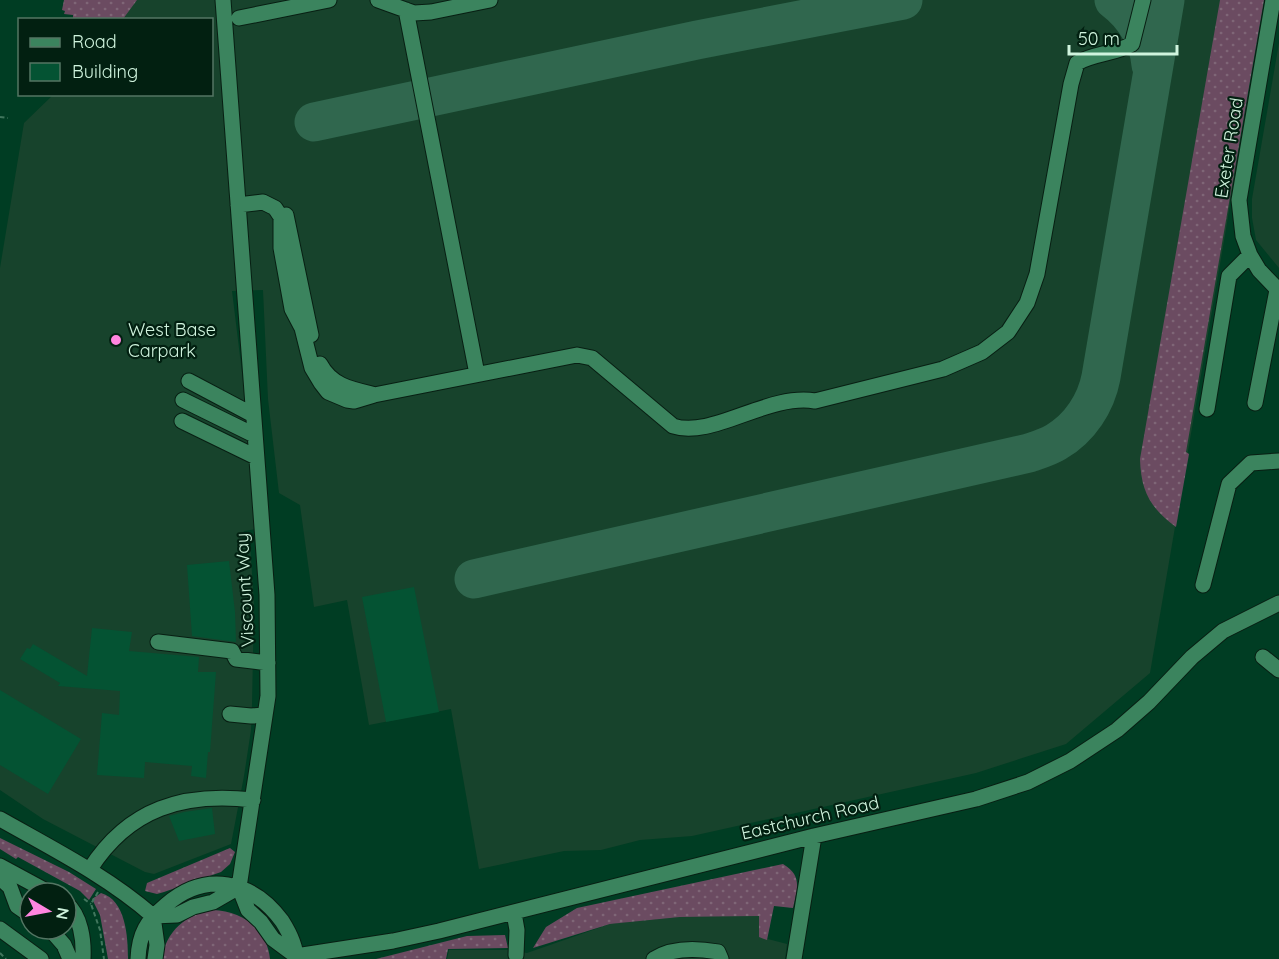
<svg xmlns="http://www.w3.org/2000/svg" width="1279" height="959" font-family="Quicksand,sans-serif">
<defs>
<pattern id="grass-dots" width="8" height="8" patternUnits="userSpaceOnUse" patternTransform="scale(1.5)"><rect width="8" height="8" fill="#6b4b61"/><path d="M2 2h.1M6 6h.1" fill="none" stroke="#7f6677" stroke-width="1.8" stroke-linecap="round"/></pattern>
</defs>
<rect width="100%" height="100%" fill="#003d23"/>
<!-- built -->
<path fill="#17432c" d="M137,0H1262L1226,229L1150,673L1066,744L976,773L692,836L640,840L601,850L564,851L479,869L451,709L369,725L347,600L314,607L300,505L279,493L268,399L263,290L232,291L261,528L244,531L240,545L250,544L254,604L252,704L251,730L244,776L231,844L154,874L145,872L43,819L0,790V268L24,123L53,95L212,94V20L86,19Z
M1279,43V268L1256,240L1252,218V199Z
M754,916H759L760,937L787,944L785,959H447L449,950H509L527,953L610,924L680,917Z"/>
<!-- grass -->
<path fill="url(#grass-dots)" d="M64,0H137L123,19L73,20V15L64,14L65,11L62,10Z
M1220,0H1264L1186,452L1189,454L1176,527C1150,508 1141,491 1140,459Z
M0,838L69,872L96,889L89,900L80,891L18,857L16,859L0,849Z
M230,848L235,852L230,864L221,872L164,892L157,894L145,891L147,883Z
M783,864C803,876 797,889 793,908L774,906L767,940L759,937V916L680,917L610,924L533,948L546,927L577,908Z
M101,893C126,900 128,937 128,959H108L100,915L92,899Z
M213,910C242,911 267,929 270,959H162C165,932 187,913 213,910Z
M505,935L508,948L448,949L446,959H376L467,936Z"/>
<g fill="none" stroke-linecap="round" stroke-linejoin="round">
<!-- taxiway -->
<path stroke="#30674e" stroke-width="39" d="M1114,0C1134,15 1149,39 1151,65
M314,122L697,40L903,0
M474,579L1029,453C1038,450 1048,447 1056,442C1080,428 1096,403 1101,377L1165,0"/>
</g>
<!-- building -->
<path fill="#045333" d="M229,561L235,612L236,642L192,636L187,565Z
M414,587L439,712L386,722L362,597Z
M92,628L132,632L129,651L199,657L198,672H216L210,752H208L206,778L191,776L192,766L145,762L144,778L97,775L102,713L119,715L120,691L58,686L60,683L20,659L27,648L30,649L33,644L87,676Z
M0,690L81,739L48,794L0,765Z
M212,808L215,834L179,841L169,816L184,812Z"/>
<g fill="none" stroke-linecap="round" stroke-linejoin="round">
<!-- minor casing -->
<g stroke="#081f13" stroke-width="17">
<path id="minor" d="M223,0L267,595L268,696L239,887
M378,0L414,13L431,12L490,0
M1273,0L1239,200L1243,236L1250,255L1259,270L1279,291
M406,10L477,374
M239,18L329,0
M238,205L263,202L275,208L281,217V248L292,309L302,328L312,368L321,383L328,392L347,400L354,401L374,395L577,355L592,358L673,426C712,439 768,393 815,401L943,369L982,352L1008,332L1027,303L1037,274L1071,84L1077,63C1094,53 1115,54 1132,44L1143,0
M286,215L311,335
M320,364C331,385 350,389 372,394
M189,381L253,415
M183,400L254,435
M1255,403L1277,290
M1207,409L1229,276L1250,255
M182,421L256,457
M1203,585L1229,484L1251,463L1279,461
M158,642L232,651L236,659L268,663
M1263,657L1279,670
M230,714L251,716L265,715
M0,819C53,849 107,876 153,916
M0,866L50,893
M90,869C129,808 184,792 253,800
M0,878L10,887L17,906L30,915
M239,887L248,910L261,922L273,939L296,956
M66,903C81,916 84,940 83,959
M514,913L517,930L516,955
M153,916L177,915L193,907L213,902L239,887
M153,916L157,945L155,959
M0,929L41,959
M50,929L64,945L70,959
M296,956L393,941L439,931L814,836L976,799L1028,782L1070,761L1117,730L1149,702L1192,657L1223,631L1279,603
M138,959C139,933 147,921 166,905C205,871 252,880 282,921C289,932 296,946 296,959
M654,959C673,947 696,948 718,952L721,959
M794,959L814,836"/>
</g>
<!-- path -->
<path stroke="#40765d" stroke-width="2" stroke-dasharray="4.5 3" stroke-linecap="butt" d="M0,117L8,118
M98,892L91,904L100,930L104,959
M84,899L91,904
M0,953L6,959"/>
<!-- minor -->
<use href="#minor" stroke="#3b845e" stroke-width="15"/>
</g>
<!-- markers -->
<circle fill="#ff85df" stroke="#022011" stroke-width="2" cx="116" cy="340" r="6"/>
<g text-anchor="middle" stroke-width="4.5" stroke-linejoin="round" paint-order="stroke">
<!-- street labels -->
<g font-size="18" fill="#d0f4de" stroke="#022011">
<text transform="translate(1229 148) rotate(-81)" y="6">Exeter Road</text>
<text transform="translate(245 590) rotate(-93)" y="6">Viscount Way</text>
<text transform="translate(810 818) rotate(-13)" y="6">Eastchurch Road</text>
</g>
<!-- poi labels -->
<g font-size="18" fill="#d0f4de" stroke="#022011" text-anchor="start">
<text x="128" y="336">West Base<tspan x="128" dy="21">Carpark</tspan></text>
</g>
</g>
<!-- legend -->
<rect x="18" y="18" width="195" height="78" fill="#022011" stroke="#547563" stroke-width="1.5"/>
<rect x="30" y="38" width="30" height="9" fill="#3b845e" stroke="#547563" stroke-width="1.5"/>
<text x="72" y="48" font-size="18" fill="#d0f4de">Road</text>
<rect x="30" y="63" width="30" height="18" fill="#045333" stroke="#547563" stroke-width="1.5"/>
<text x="72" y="78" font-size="18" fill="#d0f4de">Building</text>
<!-- north arrow -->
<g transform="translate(48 911) rotate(100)"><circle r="28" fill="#022011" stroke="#547563" stroke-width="1.5"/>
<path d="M0-4.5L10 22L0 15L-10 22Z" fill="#ff85df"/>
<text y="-9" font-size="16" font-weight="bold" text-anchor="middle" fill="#d0f4de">N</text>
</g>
<!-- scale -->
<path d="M1069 45v9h108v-9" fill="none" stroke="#d0f4de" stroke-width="3"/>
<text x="1078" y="45" font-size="18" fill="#d0f4de" stroke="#022011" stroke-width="4.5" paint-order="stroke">50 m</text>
</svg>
